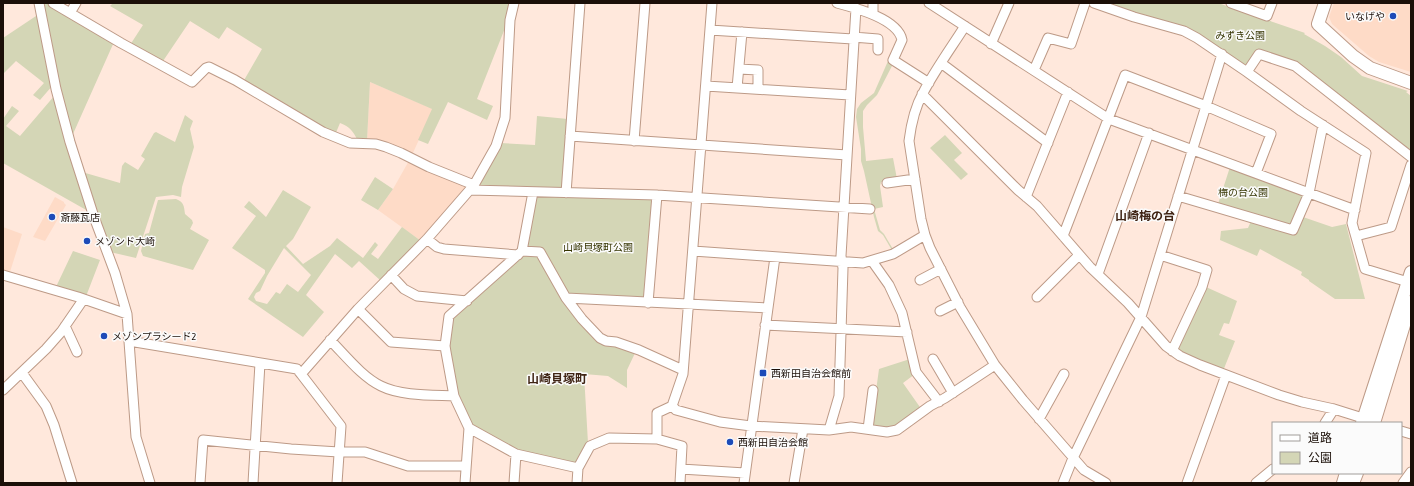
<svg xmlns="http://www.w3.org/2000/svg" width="1414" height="486" font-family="'Asap Condensed','Noto Sans JP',sans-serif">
<rect width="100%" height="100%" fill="#ffe8dc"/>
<!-- built -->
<path fill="#fedbc7" d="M1334,3H1411V72L1379,62L1369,56L1332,24L1329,17Z
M370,82L433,109L412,155L367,141Z
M410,159L470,186L421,241L378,210L393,189Z
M55,197L64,202V203L66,205L45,241L33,237Z
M3,227L22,234L9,275L3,273Z"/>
<!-- green -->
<path fill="#d4d6b6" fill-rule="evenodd" d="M46,3H49L114,42L73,134L70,129L60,94L43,7Z
M113,3H511L507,23L477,99L493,106L487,120L448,102L428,144L418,140L432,109L370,82L367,141H358C353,131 350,127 340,123L335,135L243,82L262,49L227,27L219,39L190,21L161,64L130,45L143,25L110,6Z
M1104,3H1218L1305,33L1304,34L1325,46L1341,57L1362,76L1408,91L1406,92L1411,96V151L1297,63L1287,58L1258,49L1248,64L1245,65L1202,36L1180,25L1145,16Z
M39,14L53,85L40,100L33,95L44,83L16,61L3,74V38Z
M888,61L893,64L877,95L867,105L863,111V127L866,161L893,158L897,179L881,182L880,186L883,207L874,209L880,230L884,234L894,251L893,252L883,235L878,231L874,217L864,171L861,161V149L856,117L857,109L861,103L874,93Z
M55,95L88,211L3,163V119L12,106L19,111L6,126L20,136Z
M185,115L193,121L190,129L194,147L182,187L181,197L173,195L156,197L136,258L110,252L82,172L120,183L122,166L125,162L138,170L145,159L141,156L154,133L156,132L175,142Z
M537,116L568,119L563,187L560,189L480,187L478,184L500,143L535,145Z
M945,135L962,153L954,160L968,174L961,180L930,148Z
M1230,167L1303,194L1304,197L1292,223L1289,225L1218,204Z
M375,177L393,189L378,210L361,200Z
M283,190L311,207L293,239L286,246L303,264L330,246L337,238L363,258L375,242L378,245L371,254L378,259L402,227L421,241L381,281L359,261L352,268L335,254L306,295L324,312L303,337L248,299L265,273V270L232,248L256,216L244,207L249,201L266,217ZM284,248L311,275L298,292L287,284L280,294L276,292L267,304L256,301L254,297L256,293L260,291L267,276Z
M539,196L652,199L654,201L646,298L569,296L542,250L529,249L527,246L536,198Z
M176,199C184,202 184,206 185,214L192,220L193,223L190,229L209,240L193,270L143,256L141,251L145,234L149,233L158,200Z
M1303,217L1332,227L1346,224L1365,299H1335L1309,281V280L1301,275L1302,272L1260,249L1257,256L1220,240L1221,231L1248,228L1251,221L1295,234Z
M73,251L100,260L85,299L55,289Z
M536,254L598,339L636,351L627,370V388L608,376L584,374L588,443L577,462L574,463L514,449L471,424L458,394L449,346L453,318L523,255Z
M1206,287L1237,301L1229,324L1224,323L1219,335L1235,341L1223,371L1179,352L1178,349Z
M910,359L915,374L903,383L922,410L897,428L871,427L879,369Z"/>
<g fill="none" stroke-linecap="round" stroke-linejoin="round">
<!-- street casing -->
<g stroke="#bd9a87" stroke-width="11">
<path id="street" d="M39,3L56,89L70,142L94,217L115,273L127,314L136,437L150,483
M53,3L121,43L192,82L206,68L209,67L235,80L323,132L350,143L376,144L386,147L401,153L429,167L474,185
M837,3C856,8 898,19 902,40L893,60L929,83
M873,3V14
M929,3L1109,119L1355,210
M1094,3L1134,17L1184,31L1197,38L1247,72L1301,111L1366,153L1352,223L1365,269L1408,282
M1231,3L1267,16L1272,3
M70,13L76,3
M965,26C951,48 935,70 923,93C915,107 911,125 909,141L921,219L925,235L930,248L960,307L995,365L1023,400L1084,470L1106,483
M710,30L853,39
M853,37L878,39V50
M991,44L1009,3
M941,63L1048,143
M739,69L758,70V89
M1034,70L1048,38L1071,44L1085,3
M1247,72L1259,54L1295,66L1411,157
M706,86L850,95
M737,88L742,32
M922,94L1018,190L1037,206L1090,267L1128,303L1166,346L1180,356L1200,365L1279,395L1302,402L1334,409L1369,420
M570,136L847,155
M634,141L645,3
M887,183L915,179
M470,190L657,195L870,209
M566,193L580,3
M1178,196L1293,230L1309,193L1323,125
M1026,197L1068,92
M1063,236L1125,75L1206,106L1271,134L1256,173
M1356,236L1391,227L1411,165
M427,239L437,247L444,249L518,255
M522,251L533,192
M693,251L863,263L893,254L925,235
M1160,255L1207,270L1202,287L1172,351
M872,261L889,285L902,313L916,372L939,402
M1098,274L1149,133
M3,275L78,297L127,314
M391,275L404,289L417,296L467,301
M920,280L941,269
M1037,297L1079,255
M566,298L767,308
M648,303L657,195
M358,309L391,342L445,346
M940,311L958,302
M765,325L907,332
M65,326L77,352
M330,340C345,355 362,377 381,386C401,396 432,395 454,396
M129,341L297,369L301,374L358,309L427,239L474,185L496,146L505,118L510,20L514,3
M933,359L953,393
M22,373L46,406L54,425L72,483
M301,374L341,426L337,483
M3,390L46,349L61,332L83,300
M672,406L676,410L720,422L751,426L829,430L851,427L887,432L897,430L930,406L945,398L995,365
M1039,419L1064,374
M1325,423L1334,409
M868,429L873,390
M829,430L839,396L843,268L841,256L856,8
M1401,431L1411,434
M657,439L682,446L680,483
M578,468L516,454L469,428L454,396L446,352L445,346L449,316L522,251L540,252L566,298L582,319L600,338L606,341L616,342L639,350L683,370
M681,469L745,473
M200,483L203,440L291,449L339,452H365L408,466H466
M253,483L260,363
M465,483L469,428
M514,483L516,454
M577,483L578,468L590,446L609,438L657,439V413L672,406L683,374L712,3
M744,483L775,257
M794,483L803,429
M1063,483L1073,458L1141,317L1222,54
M1187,483L1226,375
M1256,483L1273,469
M1403,483L1411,472"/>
</g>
<!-- secondary casing -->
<g stroke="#bd9a87" stroke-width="14">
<path id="secondary" d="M1325,3L1318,24L1353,56L1370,68L1411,83
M1362,423L1411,272
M1374,423L1411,302
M1343,483L1346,473
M1353,483L1357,473"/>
</g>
<!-- street -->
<use href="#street" stroke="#fff" stroke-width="9"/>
<!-- secondary -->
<use href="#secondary" stroke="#fff" stroke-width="12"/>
</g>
<!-- markers -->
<g fill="#1d4bb8" stroke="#fbfbfb" stroke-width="1.5">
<circle cx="1393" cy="16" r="4"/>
<circle cx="52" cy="217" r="4"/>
<circle cx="87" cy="241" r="4"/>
<circle cx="104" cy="336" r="4"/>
<rect x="759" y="369" width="8" height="8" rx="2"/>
<circle cx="730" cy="442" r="4"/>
</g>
<g text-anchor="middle" stroke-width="3" stroke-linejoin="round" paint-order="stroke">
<!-- poi labels -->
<g font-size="10" fill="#1b0f08" stroke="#fbfbfb" text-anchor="start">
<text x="1385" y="20" text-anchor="end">いなげや</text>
<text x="60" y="221">斎藤瓦店</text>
<text x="95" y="245">メゾンド大崎</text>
<text x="112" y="340">メゾンプラシード2</text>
<text x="771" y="377">西新田自治会館前</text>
<text x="738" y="446">西新田自治会館</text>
</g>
<!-- park labels -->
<g font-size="10" fill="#353500" stroke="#fbfbfb">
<text x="1240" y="39">みずき公園</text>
<text x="1243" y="196">梅の台公園</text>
<text x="598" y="251">山崎貝塚町公園</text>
</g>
<!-- quarter labels -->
<g font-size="12" font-weight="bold" fill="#402515" stroke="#fbfbfb">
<text x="1145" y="220">山崎梅の台</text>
<text x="557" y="383">山崎貝塚町</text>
</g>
</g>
<!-- border -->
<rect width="1414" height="486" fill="none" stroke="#1b0f08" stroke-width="8"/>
<!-- legend -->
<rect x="1272" y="422" width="130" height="52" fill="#fbfbfb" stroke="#a19d9a"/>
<rect x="1280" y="435" width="20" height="6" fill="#ffffff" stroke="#a19d9a"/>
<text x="1308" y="442" font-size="12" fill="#1b0f08">道路</text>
<rect x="1280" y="452" width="20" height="12" fill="#d4d6b6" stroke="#a19d9a"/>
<text x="1308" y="462" font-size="12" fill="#1b0f08">公園</text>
</svg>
